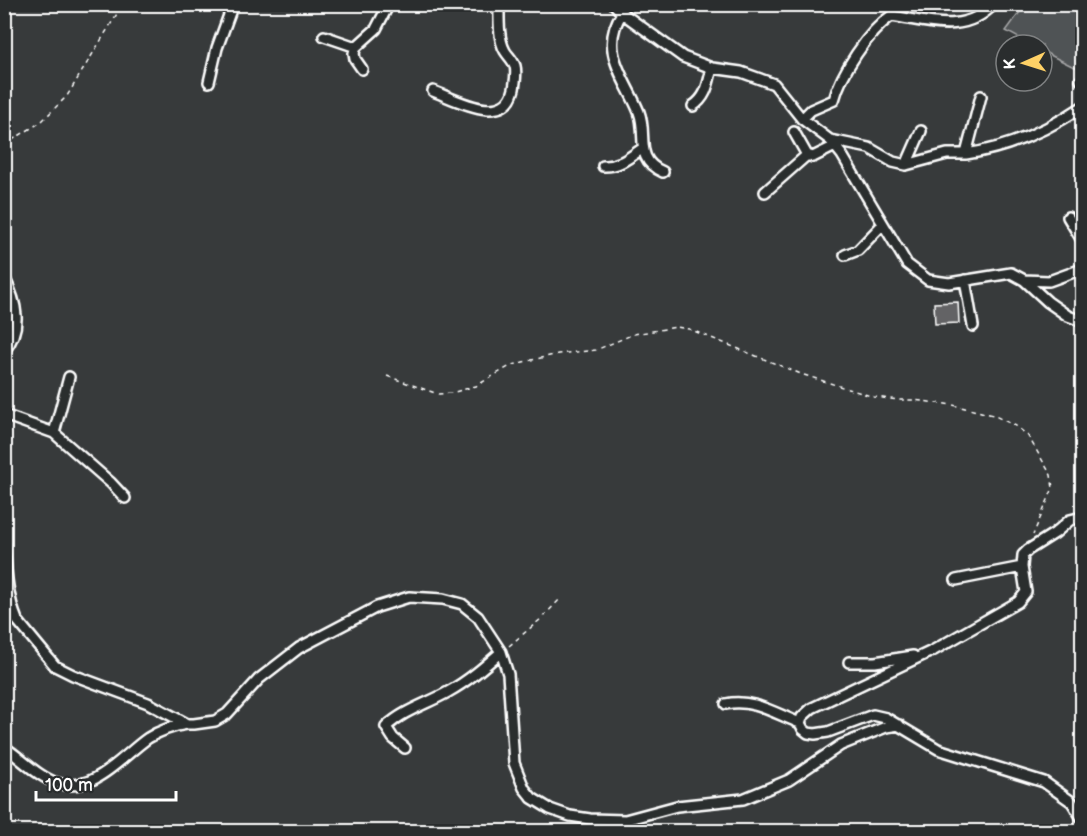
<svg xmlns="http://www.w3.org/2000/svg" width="1087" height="836" font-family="'Balsamiq Sans',sans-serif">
<rect width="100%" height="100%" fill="#373a3b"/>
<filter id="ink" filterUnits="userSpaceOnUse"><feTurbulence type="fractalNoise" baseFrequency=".0167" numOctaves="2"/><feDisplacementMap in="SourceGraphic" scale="12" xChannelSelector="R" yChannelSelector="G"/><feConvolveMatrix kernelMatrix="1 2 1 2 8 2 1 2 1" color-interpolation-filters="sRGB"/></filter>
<g filter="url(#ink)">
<!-- green -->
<path fill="#505354" stroke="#a8a9aa" stroke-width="1.5" d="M1025,5H1082V69L1072,66L1042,51V45H1032L1006,31Z"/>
<!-- building -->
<path fill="#636465" stroke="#fff" stroke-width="1.5" d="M958,302L959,323L935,324L934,303Z"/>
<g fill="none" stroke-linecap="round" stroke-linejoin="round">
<!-- street casing -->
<g stroke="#fff" stroke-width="14">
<path id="street" d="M614,4L622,13L683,57L712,68L741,72L774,84L802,119L830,140L842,155L907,264L928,280L949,283L1011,273L1024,280L1048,302L1068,316L1082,321
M622,13C598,50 625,78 639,112C648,135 633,159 663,172
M324,36L356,47
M362,69L355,59L354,53L356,47L376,29L389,4
M1081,80H1082
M209,82L217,48L233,4
M433,91C455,99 505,128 514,89C515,82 517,73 515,66C513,60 508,56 505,51C498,39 499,18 499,4
M693,106C707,97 708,83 712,68
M802,119L811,110L834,100C841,73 868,32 891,16C928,21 963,36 994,4
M794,132L807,155L813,157L835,146
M830,140L869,148L893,162L906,165L947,154H966L981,96
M966,154C1009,148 1046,131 1082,107
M906,165L921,131
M603,166C619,167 630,157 643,148
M765,192L807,155
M1068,217L1082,240
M845,255L858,250L883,224
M4,277C17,303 23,328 4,351
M965,280L973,326
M1024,280L1049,281L1082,269
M4,415L54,433L111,483L125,498
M54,433L69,377
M1082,517L1070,520L1055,533L1028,550L1023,555L1022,567L1026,592L1018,602L934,650L812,708L802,717L800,723L803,729L808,733L815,734L828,732L873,715L886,718L938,749L1044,782L1072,802L1082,818
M4,545C6,570 7,596 17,620L55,666L73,675L148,703L187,724H194L215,721L227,714L259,679L299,648L377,607L409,597L443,599L462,604L478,617L501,652L508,674L514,763L524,788L532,798L550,809L570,816L590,819L625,820L677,806L743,799L789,780L841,745L886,727L899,725
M956,580L1022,567
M849,662H875L913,656
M726,704C752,698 776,714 800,723
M4,747C21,758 38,777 57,783C94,794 122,756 148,738C161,730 173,726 187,724
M405,748L393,738L386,727C404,710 427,704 448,692C468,681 484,667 501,652"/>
</g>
<!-- path -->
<path stroke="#fff" stroke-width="1.5" stroke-dasharray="4.5 4.5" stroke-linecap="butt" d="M4,145L41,122L67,96L123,4
M387,376L438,394L451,393L476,386L510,366L523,362L558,354L596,350L634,334L677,327L689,329L801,374L874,397L900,400H914L953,405L993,415L1016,426L1028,436L1051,475L1053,488L1033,535
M509,646L541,619L559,600"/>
<!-- street -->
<use href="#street" stroke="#2a2d2e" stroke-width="9"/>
</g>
</g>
<!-- margin -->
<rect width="1087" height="836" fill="none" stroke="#2a2d2e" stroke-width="24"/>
<rect x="12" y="12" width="1063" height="812" fill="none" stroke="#fff" stroke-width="2" filter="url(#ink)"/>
<!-- north arrow -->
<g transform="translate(1024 63) rotate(267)"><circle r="28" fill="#2a2d2e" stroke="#7f8182" stroke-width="1.5"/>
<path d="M0-4.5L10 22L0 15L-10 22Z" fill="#ffd166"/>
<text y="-9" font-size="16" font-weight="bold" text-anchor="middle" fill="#ffffff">K</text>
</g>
<!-- scale -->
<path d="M36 791v9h140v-9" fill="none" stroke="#ffffff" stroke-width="3"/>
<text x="45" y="791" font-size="18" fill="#ffffff" stroke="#2a2d2e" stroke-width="4.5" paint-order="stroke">100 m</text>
</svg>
